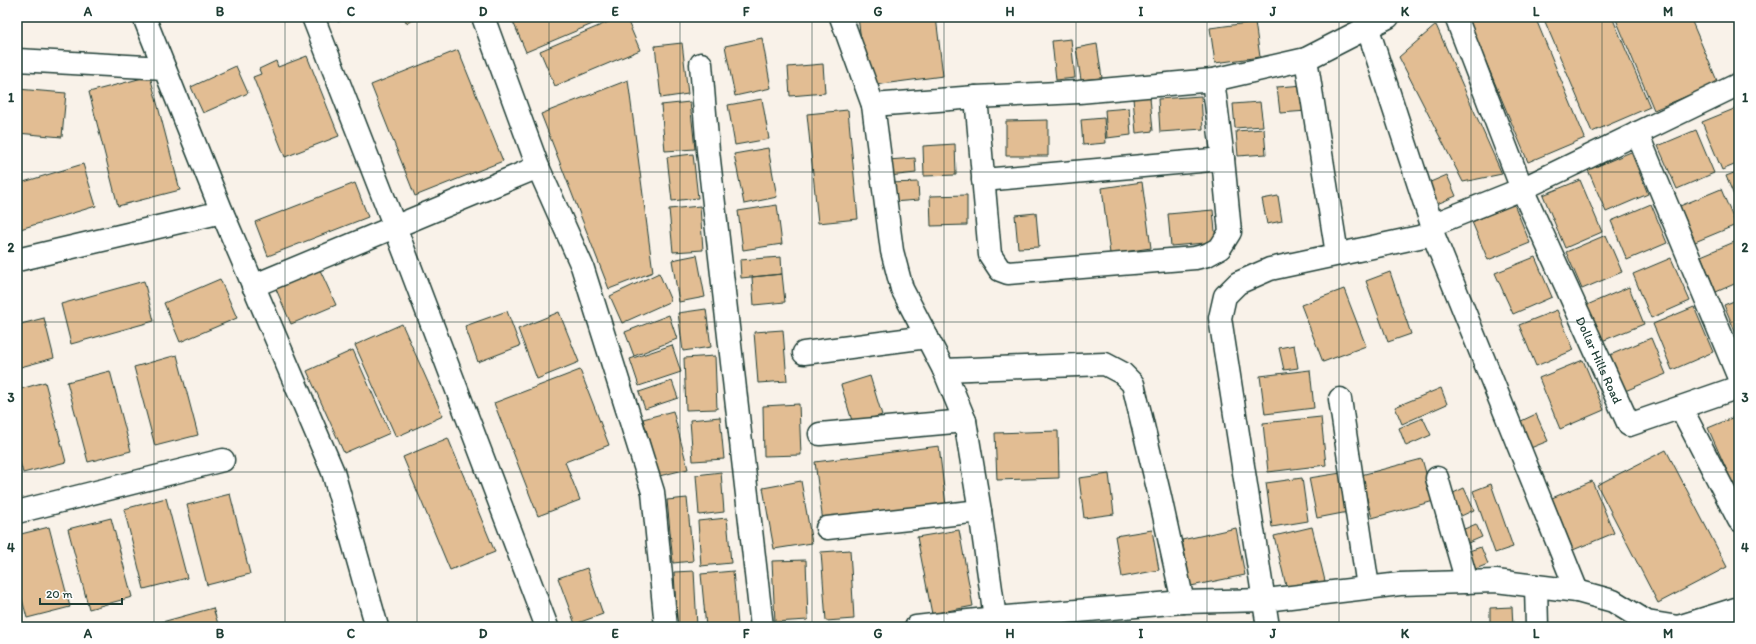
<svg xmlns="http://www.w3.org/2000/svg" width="1756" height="644" font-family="Itim,sans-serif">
<rect width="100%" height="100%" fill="#f9f2e9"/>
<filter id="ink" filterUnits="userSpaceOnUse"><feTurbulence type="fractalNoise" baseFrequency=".025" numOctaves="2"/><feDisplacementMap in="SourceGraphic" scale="8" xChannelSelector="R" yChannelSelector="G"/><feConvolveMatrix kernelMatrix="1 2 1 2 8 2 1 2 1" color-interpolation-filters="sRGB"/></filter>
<g filter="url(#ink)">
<!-- building -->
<path fill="#e2bd93" stroke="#1f3d34" d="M336,17H350L338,22Z
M404,17H422L406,23Z
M511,17H609L526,52Z
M620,17H626L640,50L555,86L540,51Z
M858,17H936L943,76L867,86Z
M1467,17H1535L1585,138L1528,162Z
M1543,17H1612L1650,107L1592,132Z
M1615,17H1690L1718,83L1654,110Z
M1255,22L1260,57L1215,63L1210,28Z
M1436,25L1502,174L1463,182L1399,57Z
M762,38L771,88L735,96L725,46Z
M1071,39L1075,78L1056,80L1052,41Z
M682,43L688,94L661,98L655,46Z
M1097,44L1102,78L1081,80L1076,48Z
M458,50L503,161L415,196L371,85Z
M307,56L339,136L285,157L253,77L261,74L259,69L276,61L278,67Z
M823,64L825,93L790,96L788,67Z
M236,66L248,93L203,113L191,87Z
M150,76L180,190L118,206L89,92Z
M628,80L653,272L609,289L541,114Z
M1305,85L1307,111L1280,113L1277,87Z
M17,89L66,93L62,137L17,133Z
M1201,96L1203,129L1160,132L1158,99Z
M1150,97L1153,131L1136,133L1133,98Z
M762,99L769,139L735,145L728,105Z
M690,102L695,149L665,151L661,105Z
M1260,102L1263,126L1235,128L1233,104Z
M1739,107V163L1722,170L1702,122Z
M1129,108L1131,135L1107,138L1105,110Z
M848,110L858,219L818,223L807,114Z
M1104,118L1106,143L1083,145L1081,120Z
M1048,120V156H1006V121Z
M1264,129L1266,154L1238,156L1236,131Z
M1696,130L1714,173L1677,189L1658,146Z
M955,144L956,175L924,176L923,146Z
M768,148L777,197L744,204L734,154Z
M1631,152L1648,194L1606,212L1588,170Z
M693,154L698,198L672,201L667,157Z
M915,158L916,173L889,176L888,160Z
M83,164L96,206L17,230V184Z
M1739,171V208L1726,176Z
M1447,175L1456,196L1437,204L1428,183Z
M1580,180L1602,232L1565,248L1543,195Z
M918,182L919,200L892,202L890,183Z
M1142,182L1151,248L1110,254L1102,188Z
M355,183L368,217L268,256L255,222Z
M1721,189L1736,225L1695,242L1680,206Z
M967,195V225L931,226L930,196Z
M1278,196L1282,221L1267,224L1262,199Z
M1514,204L1530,243L1488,260L1472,222Z
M1651,204L1667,243L1627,260L1611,221Z
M777,205L782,244L743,250L738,211Z
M700,206L703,250L673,252L669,209Z
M1213,210L1216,242L1171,246L1168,214Z
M1036,213L1039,247L1018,248L1015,215Z
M1606,235L1622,272L1582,289L1566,252Z
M1739,240V282L1716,292L1701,256Z
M697,255L705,297L679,302L672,260Z
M781,257L782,274L741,278L740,260Z
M1535,257L1552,297L1513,314L1495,273Z
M1671,258L1690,301L1651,318L1633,274Z
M320,270L336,305L291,324L276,289Z
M1390,272L1411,334L1388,342L1366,281Z
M659,273L671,301L622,323L610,296Z
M782,274L785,302L754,305L752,277Z
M220,279L237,318L180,342L164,303Z
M144,281L154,321L71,344L61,304Z
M1629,287L1644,324L1602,341L1587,305Z
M1344,289L1366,346L1323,362L1301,305Z
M1739,299V341L1724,305Z
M1694,307L1713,352L1672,370L1653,324Z
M706,309L711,347L683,351L678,313Z
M1557,310L1574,350L1536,366L1519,325Z
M507,311L520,346L478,362L465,326Z
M559,312L579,362L537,379L518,329Z
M669,315L677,339L634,356L625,332Z
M44,318L54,358L17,368V325Z
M402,324L443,416L396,437L355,345Z
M783,330L787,381L758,383L754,332Z
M1651,338L1666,374L1625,391L1610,355Z
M672,345L681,372L639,386L630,359Z
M1294,345L1298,368L1284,370L1279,348Z
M353,350L390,433L344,453L307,371Z
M177,355L198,435L155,446L134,367Z
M715,356L717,409L686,410L684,358Z
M1583,360L1604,410L1560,429L1539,378Z
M580,370L609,445L565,462L580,500L538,516L494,403Z
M1310,370L1314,408L1265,414L1260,376Z
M110,371L131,451L88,462L67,382Z
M870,376L882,415L853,424L841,385Z
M672,381L678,398L645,409L639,392Z
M45,382L66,462L23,473L17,451V390Z
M1441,388L1447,404L1402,424L1395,407Z
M799,404L801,455L764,456L763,406Z
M673,411L688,469L659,476L643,419Z
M1536,414L1548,441L1528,449L1517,423Z
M1739,415V490L1736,491L1708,428Z
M720,417L724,459L693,461L690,420Z
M1321,417L1326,465L1268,472L1263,423Z
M1423,418L1431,435L1406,446L1399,428Z
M1058,431L1059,478L997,480L995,433Z
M448,438L495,552L450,570L403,457Z
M939,446L946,506L823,522L815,462Z
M1666,450L1727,567L1658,603L1597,485Z
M1422,459L1434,501L1372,518L1361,475Z
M721,472L724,512L699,515L696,475Z
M1341,473L1348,512L1317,518L1309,478Z
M1109,474L1114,514L1084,518L1079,478Z
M1302,478L1308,521L1272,527L1266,483Z
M801,481L812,543L774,549L763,488Z
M1592,481L1614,533L1573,550L1552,498Z
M1491,484L1513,547L1495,553L1473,491Z
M1464,488L1474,510L1459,517L1449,495Z
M230,494L250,574L207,585L187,505Z
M166,498L187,578L144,589L124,509Z
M687,498L693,561L673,563L667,500Z
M111,518L132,597L89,609L68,529Z
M727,518L731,563L701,566L698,521Z
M1476,524L1482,537L1461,546L1455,533Z
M49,527L70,607L27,618L17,580V535Z
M1312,527L1325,581L1287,590L1274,536Z
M1236,528L1245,575L1191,586L1182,540Z
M959,530L973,606L932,614L917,537Z
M1152,530L1159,570L1122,577L1115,536Z
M1481,547L1488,564L1473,570L1466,552Z
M850,550L854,619L826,621L821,552Z
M806,560L808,620L775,622L772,561Z
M587,568L603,614L575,624L558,578Z
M694,571L697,627H677L674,572Z
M733,571L738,625L706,627L701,574Z
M1512,607L1513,627H1490V608Z
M213,608L219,627H144Z"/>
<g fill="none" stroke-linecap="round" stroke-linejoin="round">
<!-- street casing -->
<g stroke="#1f3d34" stroke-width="25">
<g id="street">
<path d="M144,17L222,212L333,472L377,627"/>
<path d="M313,17L395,227L547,627"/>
<path d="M483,17L538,167L582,266L653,492L666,627"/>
<path d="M841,17L873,105L892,251L902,289L944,370L965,421L980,511L995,618"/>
<path d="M1364,17L1432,225L1433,234L1577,591"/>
<path id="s1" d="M1456,17L1522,189L1629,425L1739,387"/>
<path d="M1306,59L1337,254"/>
<path d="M17,60L164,68"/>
<path d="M701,64L708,151L762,627"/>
<path d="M976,97L990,255L1000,270L1008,273L1195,258L1207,255L1220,248L1230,232L1223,159L1213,80"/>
<path d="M873,105L976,97L1079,92L1213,80L1306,59L1388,17"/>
<path d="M1637,133L1739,378"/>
<path d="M983,180L1223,159"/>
<path d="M1432,225L1522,189L1739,84"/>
<path d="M17,260L222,212"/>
<path d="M253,286L538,167"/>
<path d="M804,353L927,337"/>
<path d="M944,370L1105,364L1122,373L1133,384L1160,497L1183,602"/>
<path d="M1340,399L1368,587"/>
<path d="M1681,408L1739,520"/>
<path d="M820,434L965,421"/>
<path d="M1437,478L1467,582"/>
<path d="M17,512L223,460"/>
<path d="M827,528L980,511"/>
<path d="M1536,586L1537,627"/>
<path d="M916,627L995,618L1183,602L1265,600L1400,584L1496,581L1577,591L1613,601L1647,622L1678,627"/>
<path d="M1268,627L1220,318L1225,296L1238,283L1270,269L1433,234"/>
<path d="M1678,627L1739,608"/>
</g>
</g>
<!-- street -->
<use href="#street" stroke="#fff" stroke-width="22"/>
</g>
</g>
<!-- grid -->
<path fill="none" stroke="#1f3d34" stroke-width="1" stroke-opacity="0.55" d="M154,17V627M285,17V627M417,17V627M549,17V627M680,17V627M812,17V627M944,17V627M1076,17V627M1207,17V627M1339,17V627M1471,17V627M1602,17V627M17,172H1739M17,322H1739M17,472H1739"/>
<g text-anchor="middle" stroke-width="3" stroke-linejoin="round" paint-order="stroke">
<!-- street labels -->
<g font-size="13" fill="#1f3d34" stroke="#fff">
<text dy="5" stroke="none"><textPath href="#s1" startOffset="372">Dollar Hills Road</textPath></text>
</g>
</g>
<!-- margin -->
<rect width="1756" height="644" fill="none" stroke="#fff" stroke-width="44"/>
<!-- scale -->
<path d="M40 598v6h82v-6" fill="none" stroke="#1f3d34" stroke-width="2"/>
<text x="46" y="598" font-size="12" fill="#1f3d34" stroke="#ffffff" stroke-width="3" paint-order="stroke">20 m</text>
<rect x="22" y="22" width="1712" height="600" fill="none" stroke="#1f3d34" stroke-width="1.5"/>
<g font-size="13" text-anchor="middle" font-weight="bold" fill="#1f3d34">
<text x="88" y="16">A</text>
<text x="220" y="16">B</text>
<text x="351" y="16">C</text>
<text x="483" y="16">D</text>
<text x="615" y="16">E</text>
<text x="746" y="16">F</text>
<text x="878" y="16">G</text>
<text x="1010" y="16">H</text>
<text x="1141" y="16">I</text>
<text x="1273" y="16">J</text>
<text x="1405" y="16">K</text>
<text x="1536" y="16">L</text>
<text x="1668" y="16">M</text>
<text x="11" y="102">1</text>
<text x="1745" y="102">1</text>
<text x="11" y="252">2</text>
<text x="1745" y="252">2</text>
<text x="11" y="402">3</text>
<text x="1745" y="402">3</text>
<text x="11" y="552">4</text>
<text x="1745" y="552">4</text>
<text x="88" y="638">A</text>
<text x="220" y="638">B</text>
<text x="351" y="638">C</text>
<text x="483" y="638">D</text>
<text x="615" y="638">E</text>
<text x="746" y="638">F</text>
<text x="878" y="638">G</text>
<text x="1010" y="638">H</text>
<text x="1141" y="638">I</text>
<text x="1273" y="638">J</text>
<text x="1405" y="638">K</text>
<text x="1536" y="638">L</text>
<text x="1668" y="638">M</text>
</g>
</svg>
